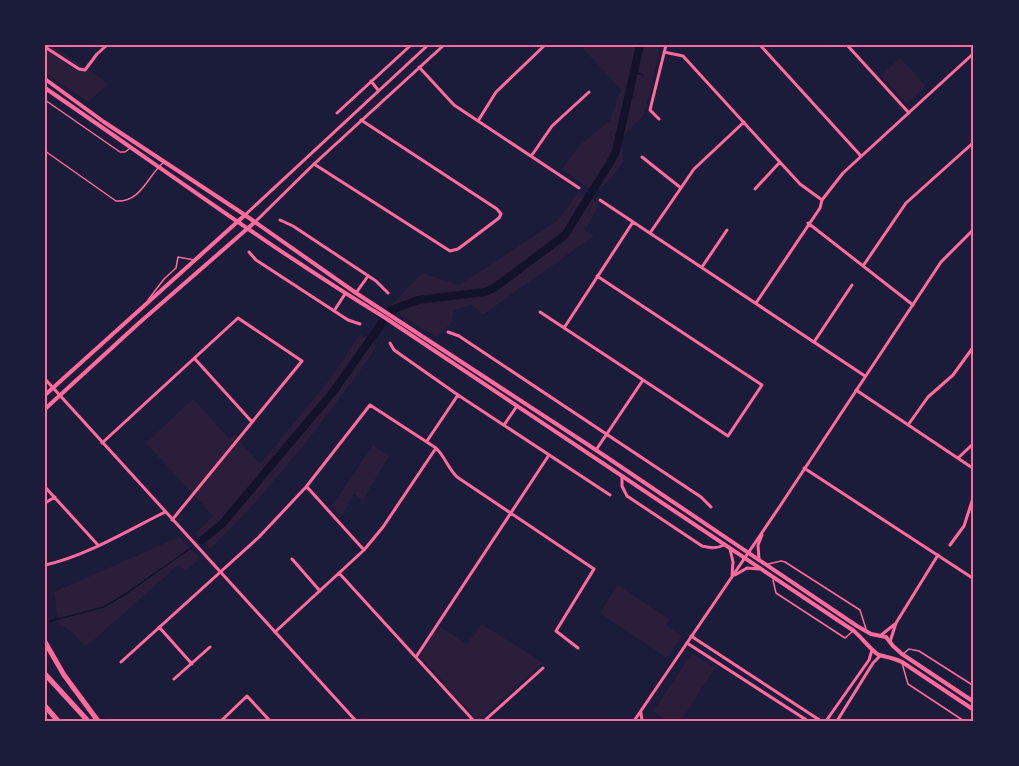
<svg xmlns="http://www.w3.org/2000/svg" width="1019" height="766" font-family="'Alegreya Sans',sans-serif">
<rect width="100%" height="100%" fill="#1b1b3a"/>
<!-- green -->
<path fill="#2a1e3b" d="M45,45H51L109,84L88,102L45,73Z
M580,45H661L644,115L622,137L623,161L613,176L595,193L562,169L579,146L610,120L621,90Z
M900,58L926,86L907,104L881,75Z
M579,192L596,201L599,206L585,230L594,236L483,315L472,305L454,310L451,323L437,338L389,307L422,273L459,285L557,221Z
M360,334L377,346C329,416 271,490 210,549L195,533L213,516L146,443L193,399L230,439L234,435L260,464L331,378Z
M373,445L389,456L363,500L354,494L341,517L332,506Z
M179,537L199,558L186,571L178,565L94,640L85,646L70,630L59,624L54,592Z
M618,585L669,619L666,625L682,636L667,658L600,613Z
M482,624L543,663L478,721L420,656L439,626L467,644Z
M692,653L715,668L681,721H667L653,711Z"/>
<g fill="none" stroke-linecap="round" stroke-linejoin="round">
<!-- stream -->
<path stroke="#12122b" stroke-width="1.5" d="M640,46H648
M634,72L643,75
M199,542L202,540
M50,621L104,607L127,593L192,547"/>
<!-- river -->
<path stroke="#12122b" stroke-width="8" d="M262,476L333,392L391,310L418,300L485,292L494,288L565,235L611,161L616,151L640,45
M202,540L222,524L259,480"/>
<!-- service -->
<path stroke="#ff6b9d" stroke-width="1.5" d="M45,100L120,152H125L129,149
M45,151L116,201C141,203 148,175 163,163
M148,300L164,279L176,268L178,257L194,260
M768,564L781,561L785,562L860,610L866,629
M773,580L776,593L845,638L853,631
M903,654L909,649L919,651L974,686
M902,663L908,684L964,721"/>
<!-- minor -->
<path stroke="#ff6b9d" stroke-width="3" d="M760,45L861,156
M847,45L909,113
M45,47L79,69L85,70L97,54L107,45
M664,52L683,56L800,184L822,200
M419,67L454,105L579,188
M371,81L378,90
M337,113L411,45
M659,119L650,110L666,45
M478,121L496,92L545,45
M532,155L552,126L589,92
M642,157L681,188
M314,164L450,251L458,249L499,218L501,214L497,209L361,120
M755,189L780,162
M600,200L865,376
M280,220L293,226L376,281L388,293
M808,223L913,305
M650,233L694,169L744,122
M249,252L256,260L348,320L360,324
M863,266L906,203L974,142
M702,267L727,230
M356,293L368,276
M756,303L820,208L822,200L843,173L974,53
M334,311L345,294
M540,312L728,436L762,385L597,276
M564,328L633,222
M448,332L459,336L701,497L711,507
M814,342L852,285
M390,343L394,350L458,395L610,495
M195,359L252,422
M856,390L974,469
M504,425L517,406
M908,425L928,397L953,375L974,346
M427,441L458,395
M102,443L238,318L302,361L172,520
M596,450L643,380
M958,458L974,443
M622,477V486L627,496L702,546C711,548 716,549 724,545
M45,487L98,545
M307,487L364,550
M45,503L55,497
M950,545L964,526L974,495
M292,559L320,591
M45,565C84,557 129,530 165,512
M339,573L474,721
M159,627L192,664
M275,632L364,550L383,527L436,448
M691,636L821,721
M880,636L895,624
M890,642L896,623L938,555
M687,643L808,721
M416,657L549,455
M121,662L259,537L306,487L370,405L436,448C445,457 448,468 457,477L594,569L556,631L578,648
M174,679L210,647
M221,721L247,696L270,721
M484,721L543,668
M826,721L869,660L872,650
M837,721L873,663L880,656"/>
<!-- tertiary -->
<path stroke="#ff6b9d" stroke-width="3" d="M245,215L428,45
M255,222L314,164L444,45
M45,379L356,721
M804,468L974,579
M730,549L733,562L732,575
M759,559L758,545L762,535
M735,575L747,568L759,569
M641,713L642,721
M634,721L780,506L941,262L974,229"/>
<!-- secondary -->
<path stroke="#ff6b9d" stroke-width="4" d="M45,79L104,122L245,215L356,293L596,450L857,626L871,634L886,637L893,646L902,654L974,702
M45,88C158,165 267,246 384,317L854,631C860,636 874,653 879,655C887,657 894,658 902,662L974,710
M45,395L245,215
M45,409L139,323L255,222"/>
<!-- motorway -->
<path stroke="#ff6b9d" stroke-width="5" d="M45,642L64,675L98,721
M45,674L88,721
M45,706L58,721"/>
</g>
<!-- border -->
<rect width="1019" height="766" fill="none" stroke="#1b1b3a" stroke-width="93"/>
<rect x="46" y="46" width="926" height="674" fill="none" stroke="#ff6b9d" stroke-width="2"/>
</svg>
